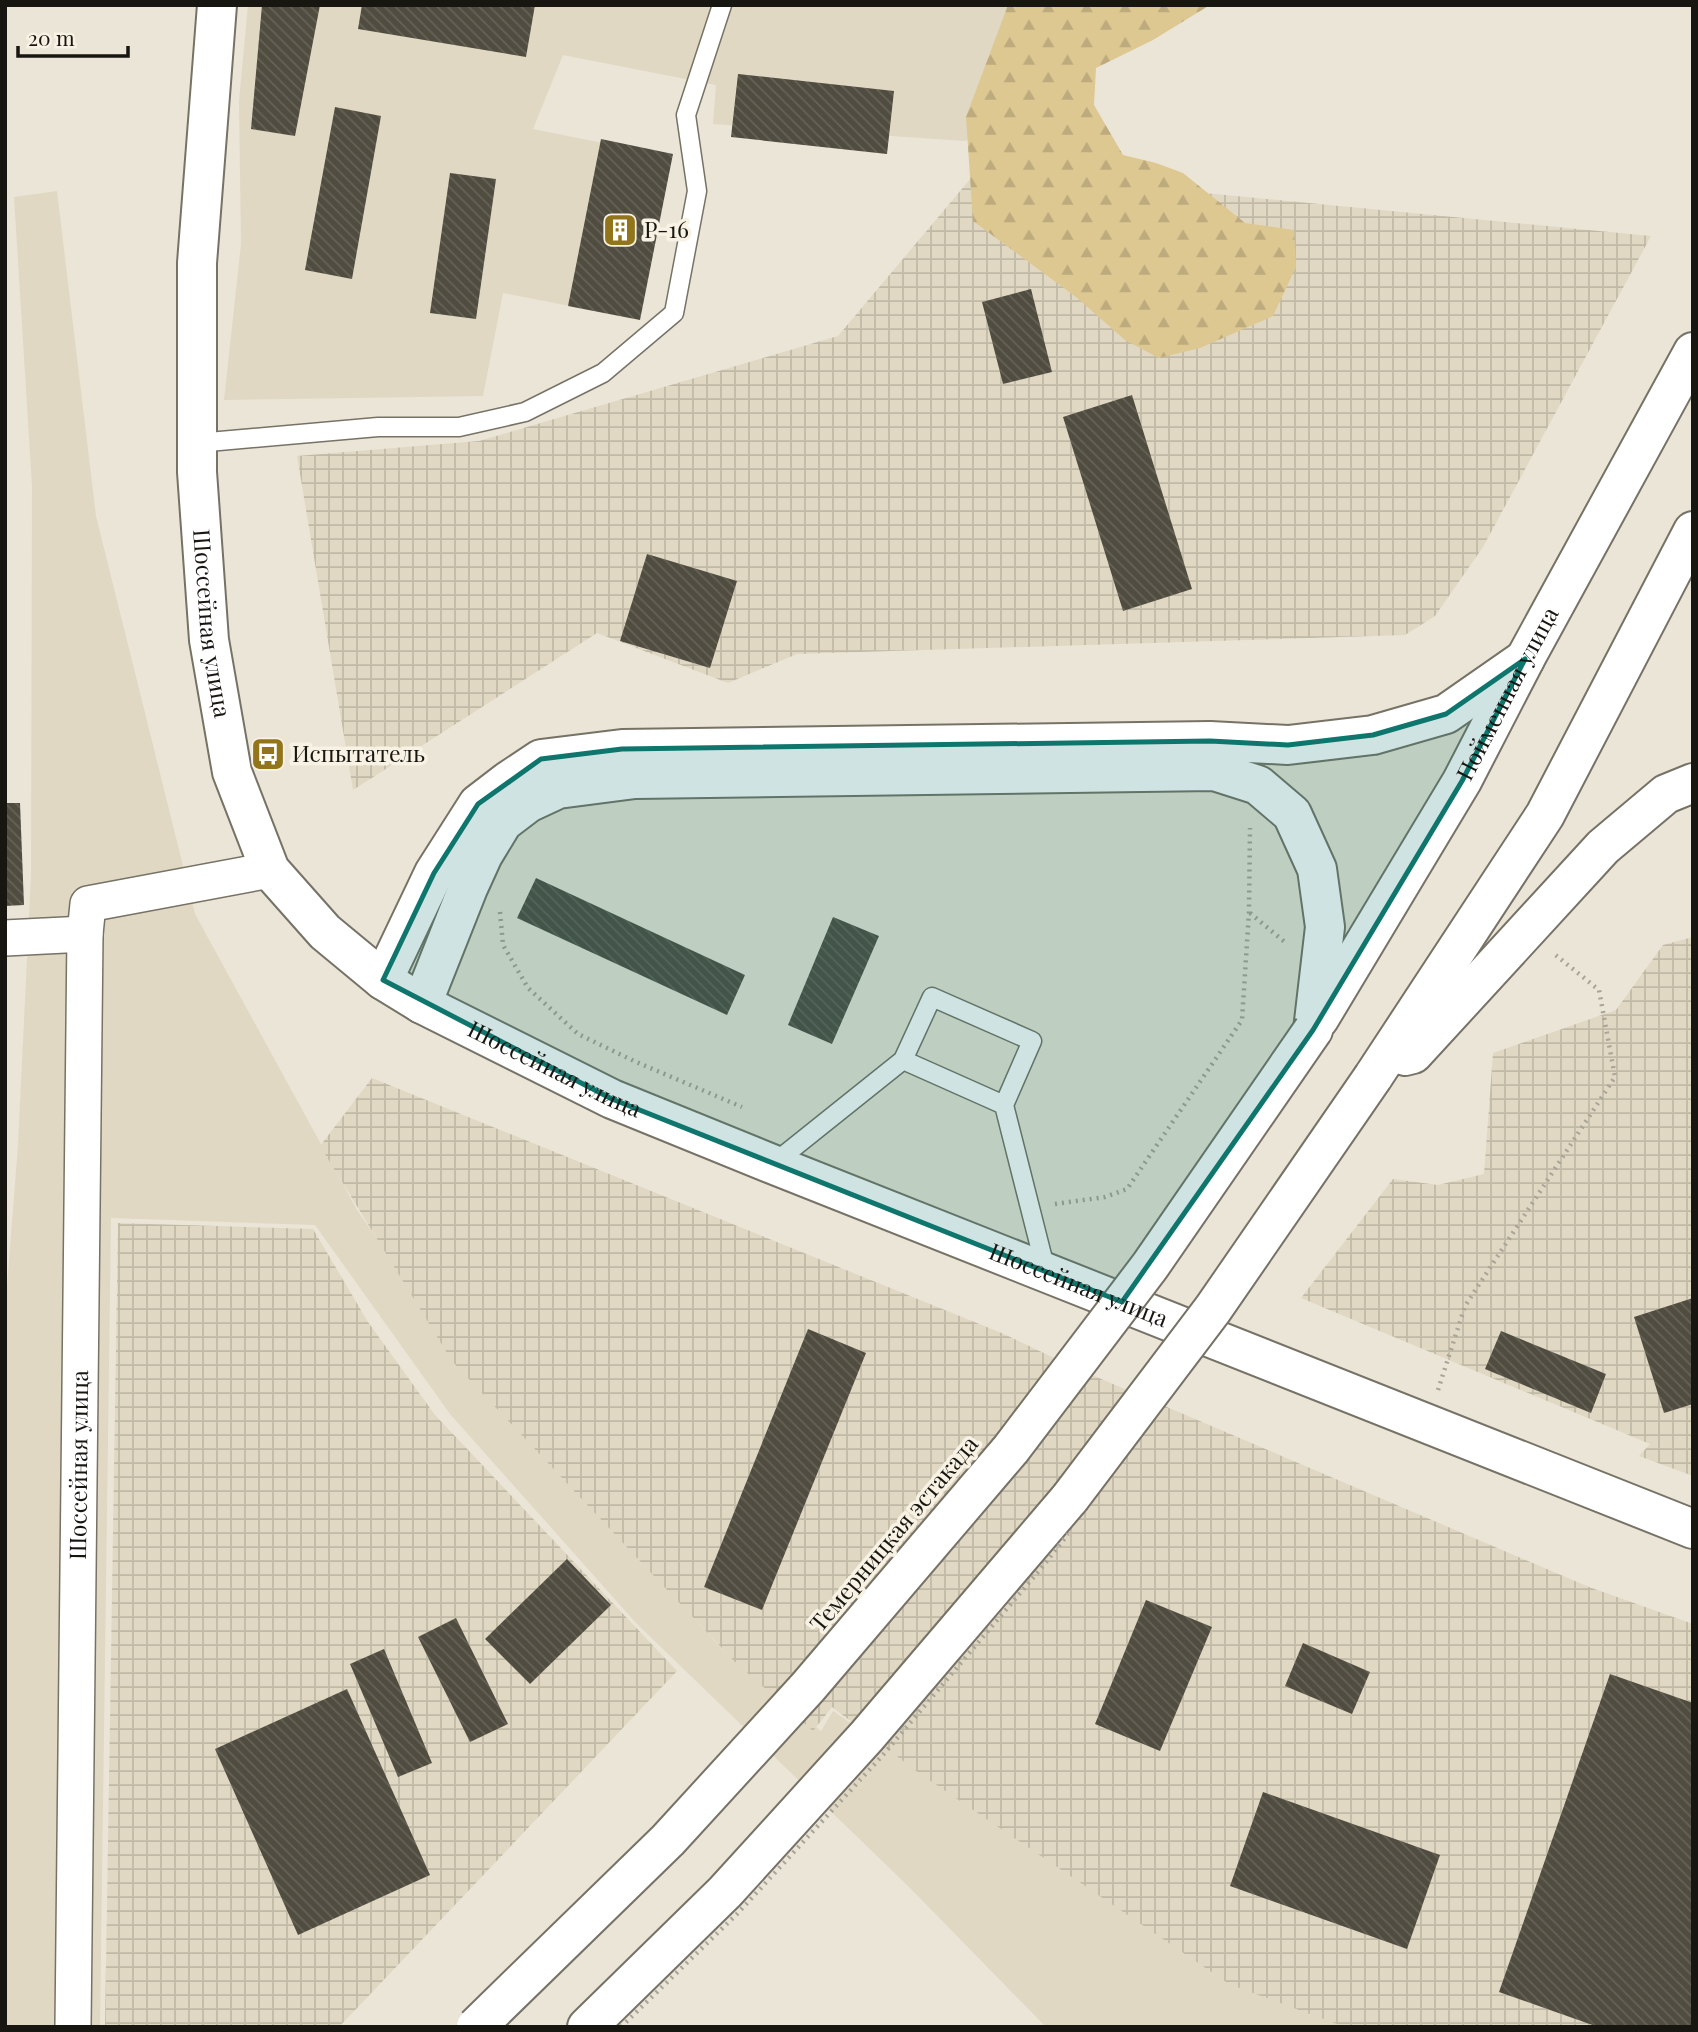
<svg xmlns="http://www.w3.org/2000/svg" width="1698" height="2032" font-family="'Playfair Display',serif">
<defs>
<pattern id="industrial-grid" width="8" height="8" patternUnits="userSpaceOnUse" patternTransform="scale(1.75)"><rect width="8" height="8" fill="#e0d8c3"/><path d="M0 4h8M4 0v8" fill="none" stroke="#bfb9a6"/></pattern>
<pattern id="forest-firs" width="22" height="20" patternUnits="userSpaceOnUse" patternTransform="scale(1.75)"><rect width="22" height="20" fill="#ddc892"/><path d="M5 1l3.5 6h-7zM16 11l3.5 6h-7z" fill="#bdab7d"/></pattern>
<pattern id="building-back-hatch" width="6" height="6" patternUnits="userSpaceOnUse" patternTransform="scale(1.75)"><rect width="6" height="6" fill="#504c40"/><path d="M-1 5l2 2M0 0l6 6M5-1l2 2" fill="none" stroke="#656258"/></pattern>
</defs>
<rect width="100%" height="100%" fill="#eae5d7"/>
<!-- built -->
<path fill="#e0d8c3" d="M248,5H1025L984,131L965,141L713,124L716,85L563,55L533,129L657,154L627,317L503,293L483,396L224,400L241,244L239,101Z
M57,191L96,516L195,914L357,1210L474,1378L722,1649L821,1731L833,1711L1228,1979L1347,2027H1046L909,1887L636,1623L450,1414L315,1225L111,1218L100,2027H5V1312L18,1145L31,875L32,486L14,197Z"/>
<!-- industrial -->
<path fill="url(#industrial-grid)" d="M977,171L1651,236L1483,547L1435,616L1405,635L797,654L728,683L597,633L353,790L297,456L479,441L838,336Z
M1693,937V1476L1639,1456L1650,1444L1301,1298L1393,1179L1438,1185L1484,1174L1493,1053L1616,1010L1663,945Z
M372,1078L1004,1334L1073,1367L1589,1587L1693,1624V2027H1345L1229,1984L919,1773L832,1707L813,1731L734,1661L452,1361L320,1146Z
M118,1223L313,1229L368,1322L435,1415L677,1671L339,2027H105Z"/>
<!-- forest -->
<path fill="url(#forest-firs)" d="M1008,5H1210L1153,40L1096,68L1094,105L1123,155L1156,163L1183,173L1245,223L1294,230L1296,267L1273,316L1200,348L1159,358L1125,340L1076,297L973,221L966,117Z"/>
<!-- building -->
<path fill="url(#building-back-hatch)" d="M262,5H320L295,136L251,129Z
M362,5H535L526,57L358,29Z
M738,74L894,91L887,154L731,137Z
M335,107L381,116L352,279L305,270Z
M601,139L673,154L640,320L568,306Z
M450,173L496,179L476,319L430,313Z
M1031,289L1052,372L1003,384L982,302Z
M1132,395L1192,589L1123,611L1063,417Z
M647,554L737,581L710,668L620,641Z
M5,803H20L24,905L5,906Z
M536,878L745,975L727,1015L517,918Z
M833,917L879,936L832,1044L788,1025Z
M1693,1298V1404L1664,1413L1634,1317Z
M808,1329L866,1353L762,1610L704,1587Z
M1501,1331L1606,1374L1591,1413L1485,1369Z
M567,1559L611,1605L530,1684L485,1639Z
M1146,1600L1212,1627L1160,1751L1095,1724Z
M456,1618L508,1724L470,1742L418,1637Z
M1303,1643L1370,1672L1352,1714L1285,1686Z
M384,1649L432,1763L398,1777L350,1664Z
M1610,1674L1693,1703V2027H1598L1499,1992Z
M347,1689L430,1875L298,1935L215,1749Z
M1263,1792L1440,1855L1407,1949L1230,1886Z"/>
<g fill="none" stroke-linecap="round" stroke-linejoin="round">
<!-- lane casing -->
<g stroke="#777266" stroke-width="21">
<path id="lane" d="M197,443L378,427H459L525,412L603,373L674,313L697,191L686,115L722,5
M903,1060L932,997L1032,1041L1004,1105
M773,1164L903,1060L1004,1105L1046,1271"/>
</g>
<!-- street casing -->
<g stroke="#777266" stroke-width="38">
<g id="street">
<path d="M5,938L85,934"/>
<path id="s1" d="M73,2027L85,934L88,904L270,870"/>
</g>
</g>
<!-- secondary casing -->
<g stroke="#777266" stroke-width="42">
<g id="secondary">
<path id="s2" d="M217,5L197,263V472L209,640L232,772L270,870L325,932L383,980L422,1004L612,1099L772,1164L1693,1529"/>
</g>
</g>
<!-- primary casing -->
<g stroke="#777266" stroke-width="42">
<g id="primary">
<path d="M383,980L434,873L478,804L508,781L541,759L622,749L1210,741L1288,745L1373,735L1446,714L1525,659"/>
<path d="M422,1004L468,888L483,855L503,822L528,803L558,789L635,779L1214,771L1258,785L1292,814L1317,869L1325,927L1313,1030"/>
<path id="s3" d="M1319,1019L1462,781L1525,659L1693,352"/>
<path d="M1405,1056L1413,1054L1603,847L1666,794L1693,783"/>
<path d="M1373,1077L1545,815L1693,531"/>
<path d="M587,2027L725,1892L867,1736L1070,1498"/>
</g>
</g>
<!-- path -->
<path stroke="#a8a498" stroke-width="4.5" stroke-dasharray="2 5" stroke-linecap="butt" d="M500,912L503,945L528,988L578,1034L634,1061L742,1107
M1250,913L1286,943
M1055,1204L1105,1197L1127,1189L1242,1020L1249,912L1250,828
M1438,1390L1465,1306L1615,1077L1599,990L1553,953"/>
<!-- lane -->
<use href="#lane" stroke="#fff" stroke-width="18"/>
<!-- street -->
<use href="#street" stroke="#fff" stroke-width="35"/>
<!-- secondary -->
<use href="#secondary" stroke="#fff" stroke-width="38"/>
<!-- primary -->
<use href="#primary" stroke="#fff" stroke-width="38"/>
<!-- primary-bridge casing -->
<g stroke="#777266" stroke-width="42" stroke-linecap="butt">
<path id="primary-bridge" d="M1070,1498L1213,1309L1373,1077
M476,2027L668,1840L808,1687L1011,1449L1150,1266L1313,1030"/>
</g>
<!-- path-bridge -->
<path stroke="#a8a498" stroke-width="4.5" stroke-dasharray="2 5" stroke-linecap="butt" d="M621,2027L737,1914L882,1756L1043,1566L1068,1534"/>
<!-- primary-bridge -->
<use href="#primary-bridge" stroke="#fff" stroke-width="38"/>
</g>
<!-- marked area -->
<path fill="#0f766e" fill-opacity="0.2" stroke="#0f766e" stroke-width="5" stroke-linejoin="round" d="M1525,659L1462,781L1313,1030L1122,1302L612,1099L383,980L434,873L478,804L541,759L622,749L1210,741L1288,745L1373,735L1446,714Z"/>
<!-- icons -->
<defs>
<g id="building-square" transform="scale(1.75)"><rect x="-9" y="-9" width="18" height="18" rx="4" fill="#92751b" stroke="#f7f2e4"/><path d="M-4-6H4V6H1V3H-1V6H-4ZM-2.5-4.3h1.7v1.8h-1.7ZM.8-4.3h1.7v1.8H.8ZM-2.5-1h1.7V.8h-1.7ZM.8-1h1.7V.8H.8Z" fill="#fff"/></g>
<g id="bus-square" transform="scale(1.75)"><rect x="-9" y="-9" width="18" height="18" rx="4" fill="#92751b" stroke="#f7f2e4"/><path d="M-5-6H5V4H4V6H2V4H-2V6H-4V4H-5ZM-3.5-4V0h7V-4ZM-3.5 1.2v1.5H-2V1.2ZM2 1.2v1.5H3.5V1.2Z" fill="#fff"/></g>
</defs>
<g fill-rule="evenodd">
<use href="#building-square" x="620" y="230"/>
<use href="#bus-square" x="268" y="754"/>
</g>
<g text-anchor="middle" stroke-width="7" stroke-linejoin="round" paint-order="stroke">
<!-- poi labels -->
<g font-size="23" fill="#181611" stroke="#f7f2e4" text-anchor="start">
<text x="644" y="238">Р-16</text>
<text x="292" y="762">Испытатель</text>
</g>
<!-- street labels -->
<g font-size="23" fill="#181611" stroke="#f7f2e4">
<text dy="8" stroke="none"><textPath href="#s2" startOffset="620">Шоссейная улица</textPath></text>
<text dy="8" stroke="none"><textPath href="#s3" startOffset="376">Пойменная улица</textPath></text>
<text dy="8" stroke="none"><textPath href="#s2" startOffset="1227">Шоссейная улица</textPath></text>
<text dy="8" stroke="none"><textPath href="#s2" startOffset="1794">Шоссейная улица</textPath></text>
<text dy="8" stroke="none"><textPath href="#s1" startOffset="562">Шоссейная улица</textPath></text>
<text transform="translate(894 1534) rotate(-50)" y="8">Темерницкая эстакада</text>
</g>
</g>
<!-- border -->
<rect width="1698" height="2032" fill="none" stroke="#181611" stroke-width="14"/>
<!-- scale -->
<path d="M18 46v10h110v-10" fill="none" stroke="#181611" stroke-width="3.5"/>
<text x="28" y="46" font-size="21" fill="#181611" stroke="#f7f2e4" stroke-width="5" paint-order="stroke">20 m</text>
</svg>
